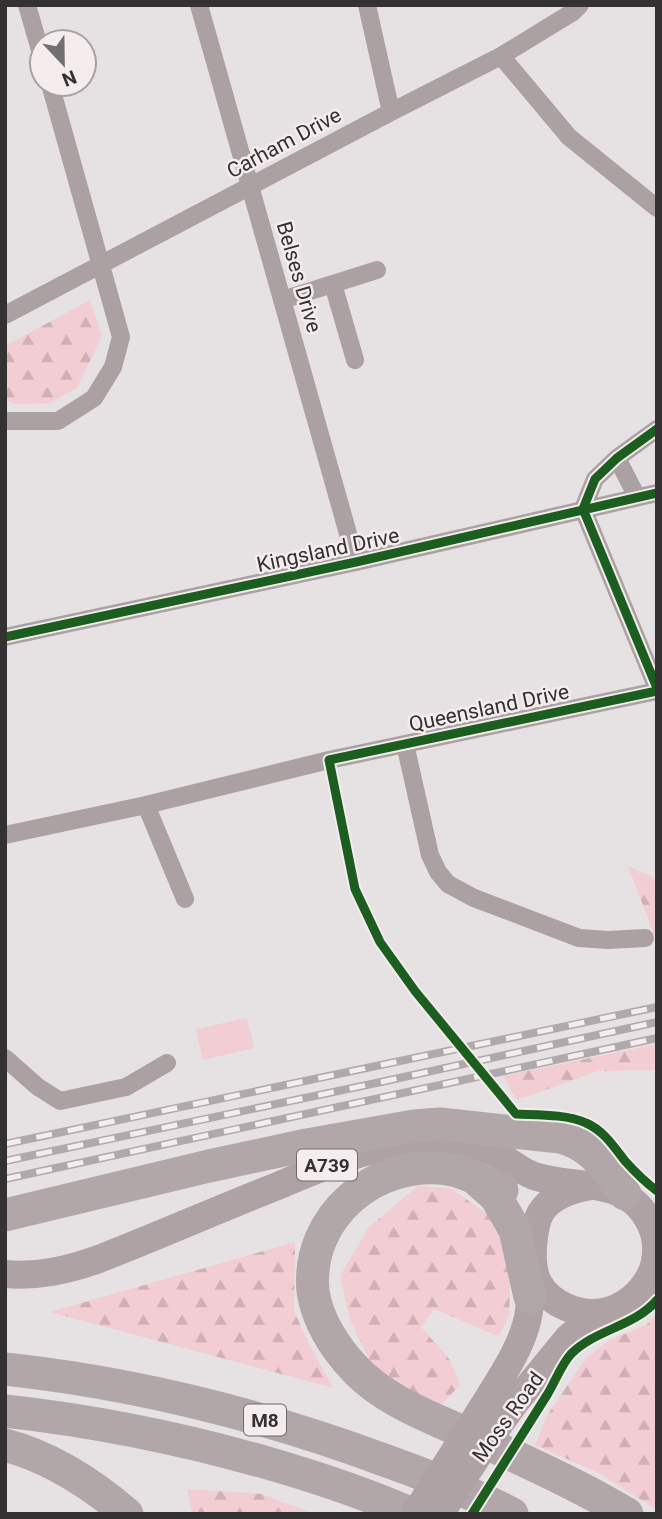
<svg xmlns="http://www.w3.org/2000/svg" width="662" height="1519" font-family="Roboto,sans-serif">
<defs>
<pattern id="forest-firs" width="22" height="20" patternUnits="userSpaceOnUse" patternTransform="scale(1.75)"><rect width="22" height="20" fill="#f2cdd3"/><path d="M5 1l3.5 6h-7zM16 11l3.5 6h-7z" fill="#d0b0b6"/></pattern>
</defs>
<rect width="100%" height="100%" fill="#e6e1e2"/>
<!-- green -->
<path fill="#f2cdd3" d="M247,1018L254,1048L203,1060L196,1029Z"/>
<!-- forest -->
<path fill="url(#forest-firs)" d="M90,300L102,336L77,388L50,403L18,404L5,401V346Z
M628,866L657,879V942Z
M657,1044V1070L598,1071L517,1100L503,1076Z
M418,1186L450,1188L505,1226L510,1285L509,1317L498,1336L434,1309L421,1327L450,1360L460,1385L442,1404L414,1397L374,1369L350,1320L340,1276L369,1227Z
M295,1242L294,1311L308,1342L333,1388L50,1312Z
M657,1314V1510L597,1472L535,1445L548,1414L586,1358L610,1340L646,1325Z
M187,1489L261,1494L315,1514H192Z"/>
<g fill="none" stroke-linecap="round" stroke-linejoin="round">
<!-- street -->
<path stroke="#aba0a2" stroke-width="18" d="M27,5L42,57
M199,5L356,562
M367,5L391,112
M501,56L569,137L657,208
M333,284L355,360
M282,300L377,270
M5,315L391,112L501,56L573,12L580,5
M5,421H58L94,398L113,367L121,337L50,84
M657,429L617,458L595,479L583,509L657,688
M617,458L637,497
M5,637L356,562L657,493
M405,744L430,855L438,872L448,884L474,898L579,938L608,940L645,938
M146,805L185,899
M5,835L146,805L329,760L657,691
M5,1058L38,1087L60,1101L126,1087L167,1063"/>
<!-- primary -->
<path stroke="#aea2a5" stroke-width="28" d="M5,1274C38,1277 68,1270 99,1259C160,1235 219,1209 280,1185C328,1165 378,1141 431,1142C453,1142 478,1144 498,1155C510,1161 520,1171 534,1176C576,1190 627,1175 650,1223C658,1239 658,1258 651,1274C642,1293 624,1308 603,1312C580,1316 551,1305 539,1284C532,1271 532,1252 534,1237C535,1229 537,1219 541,1212C552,1195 573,1189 591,1186
M491,1394C504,1372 519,1350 526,1325C531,1310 530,1293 533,1276
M514,1404L568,1338L586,1323L608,1313"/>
<!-- highway -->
<path stroke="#b1a6a8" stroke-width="33" d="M478,1181L496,1197L515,1230L530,1297
M502,1190C484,1183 466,1171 447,1169C376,1159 306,1216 313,1291C317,1320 335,1348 355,1369C384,1400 428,1416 465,1433C520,1459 575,1483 627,1514
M5,1215L209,1166L307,1145L414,1126L440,1124L560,1137C593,1145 606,1169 625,1194
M5,1369C135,1383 262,1415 384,1460C426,1475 473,1493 512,1514
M5,1411C96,1421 184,1439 271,1464C319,1478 367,1494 412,1514
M5,1445C50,1457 92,1484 127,1514"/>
<!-- rail casing -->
<g stroke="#afa9ab" stroke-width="8">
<path id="rail" d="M5,1144L657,1007
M5,1161L381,1082L657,1022
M5,1179L657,1038"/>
</g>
<!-- rail -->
<use href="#rail" stroke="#f5ecee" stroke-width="5" stroke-dasharray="16" stroke-linecap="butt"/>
<!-- primary-bridge -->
<path stroke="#aea2a5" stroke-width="28" d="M415,1514L491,1394
M440,1514L488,1440L514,1404"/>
<!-- cycleway casing -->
<g stroke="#f5ecee" stroke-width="13">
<path id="cycleway" d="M657,429L617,458L595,479L583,509L657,688
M5,637L356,562L657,493
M657,691L329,760L355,889L380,942L415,991L516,1114C538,1115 566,1114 586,1123C603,1130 614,1147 625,1161C635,1172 645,1182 657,1191
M472,1514C497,1474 522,1435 547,1395C555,1382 561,1365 571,1354C596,1329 634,1327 657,1300"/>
</g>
<!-- cycleway -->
<use href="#cycleway" stroke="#1b5e20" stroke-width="9"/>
</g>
<g text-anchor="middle" stroke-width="5" stroke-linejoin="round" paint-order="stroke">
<!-- shield labels -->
<g fill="#f5ecee" stroke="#6e696a" stroke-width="2">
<rect x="297" y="1149.5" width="60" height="31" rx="5"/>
<rect x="244" y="1404.5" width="42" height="31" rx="5"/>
</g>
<g font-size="19" font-weight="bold" fill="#343132">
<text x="327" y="1172">A739</text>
<text x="265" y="1427">M8</text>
</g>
<!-- street labels -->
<g font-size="21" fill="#343132" stroke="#f5ecee">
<text transform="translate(284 143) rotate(-28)" y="7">Carham Drive</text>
<text transform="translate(299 277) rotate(74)" y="7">Belses Drive</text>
<text transform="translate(328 550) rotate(-12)" y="7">Kingsland Drive</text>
<text transform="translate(489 708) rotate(-12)" y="7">Queensland Drive</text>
<text transform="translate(508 1417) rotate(-54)" y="7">Moss Road</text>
</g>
</g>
<!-- border -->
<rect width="662" height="1519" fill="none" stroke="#343132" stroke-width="14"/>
<!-- north arrow -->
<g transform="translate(63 63) rotate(158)"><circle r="33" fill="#f5ecee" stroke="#a8a1a3" stroke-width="2"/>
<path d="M0-5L12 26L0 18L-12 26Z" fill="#726f70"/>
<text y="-10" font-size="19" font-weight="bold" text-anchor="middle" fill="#343132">N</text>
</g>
</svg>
